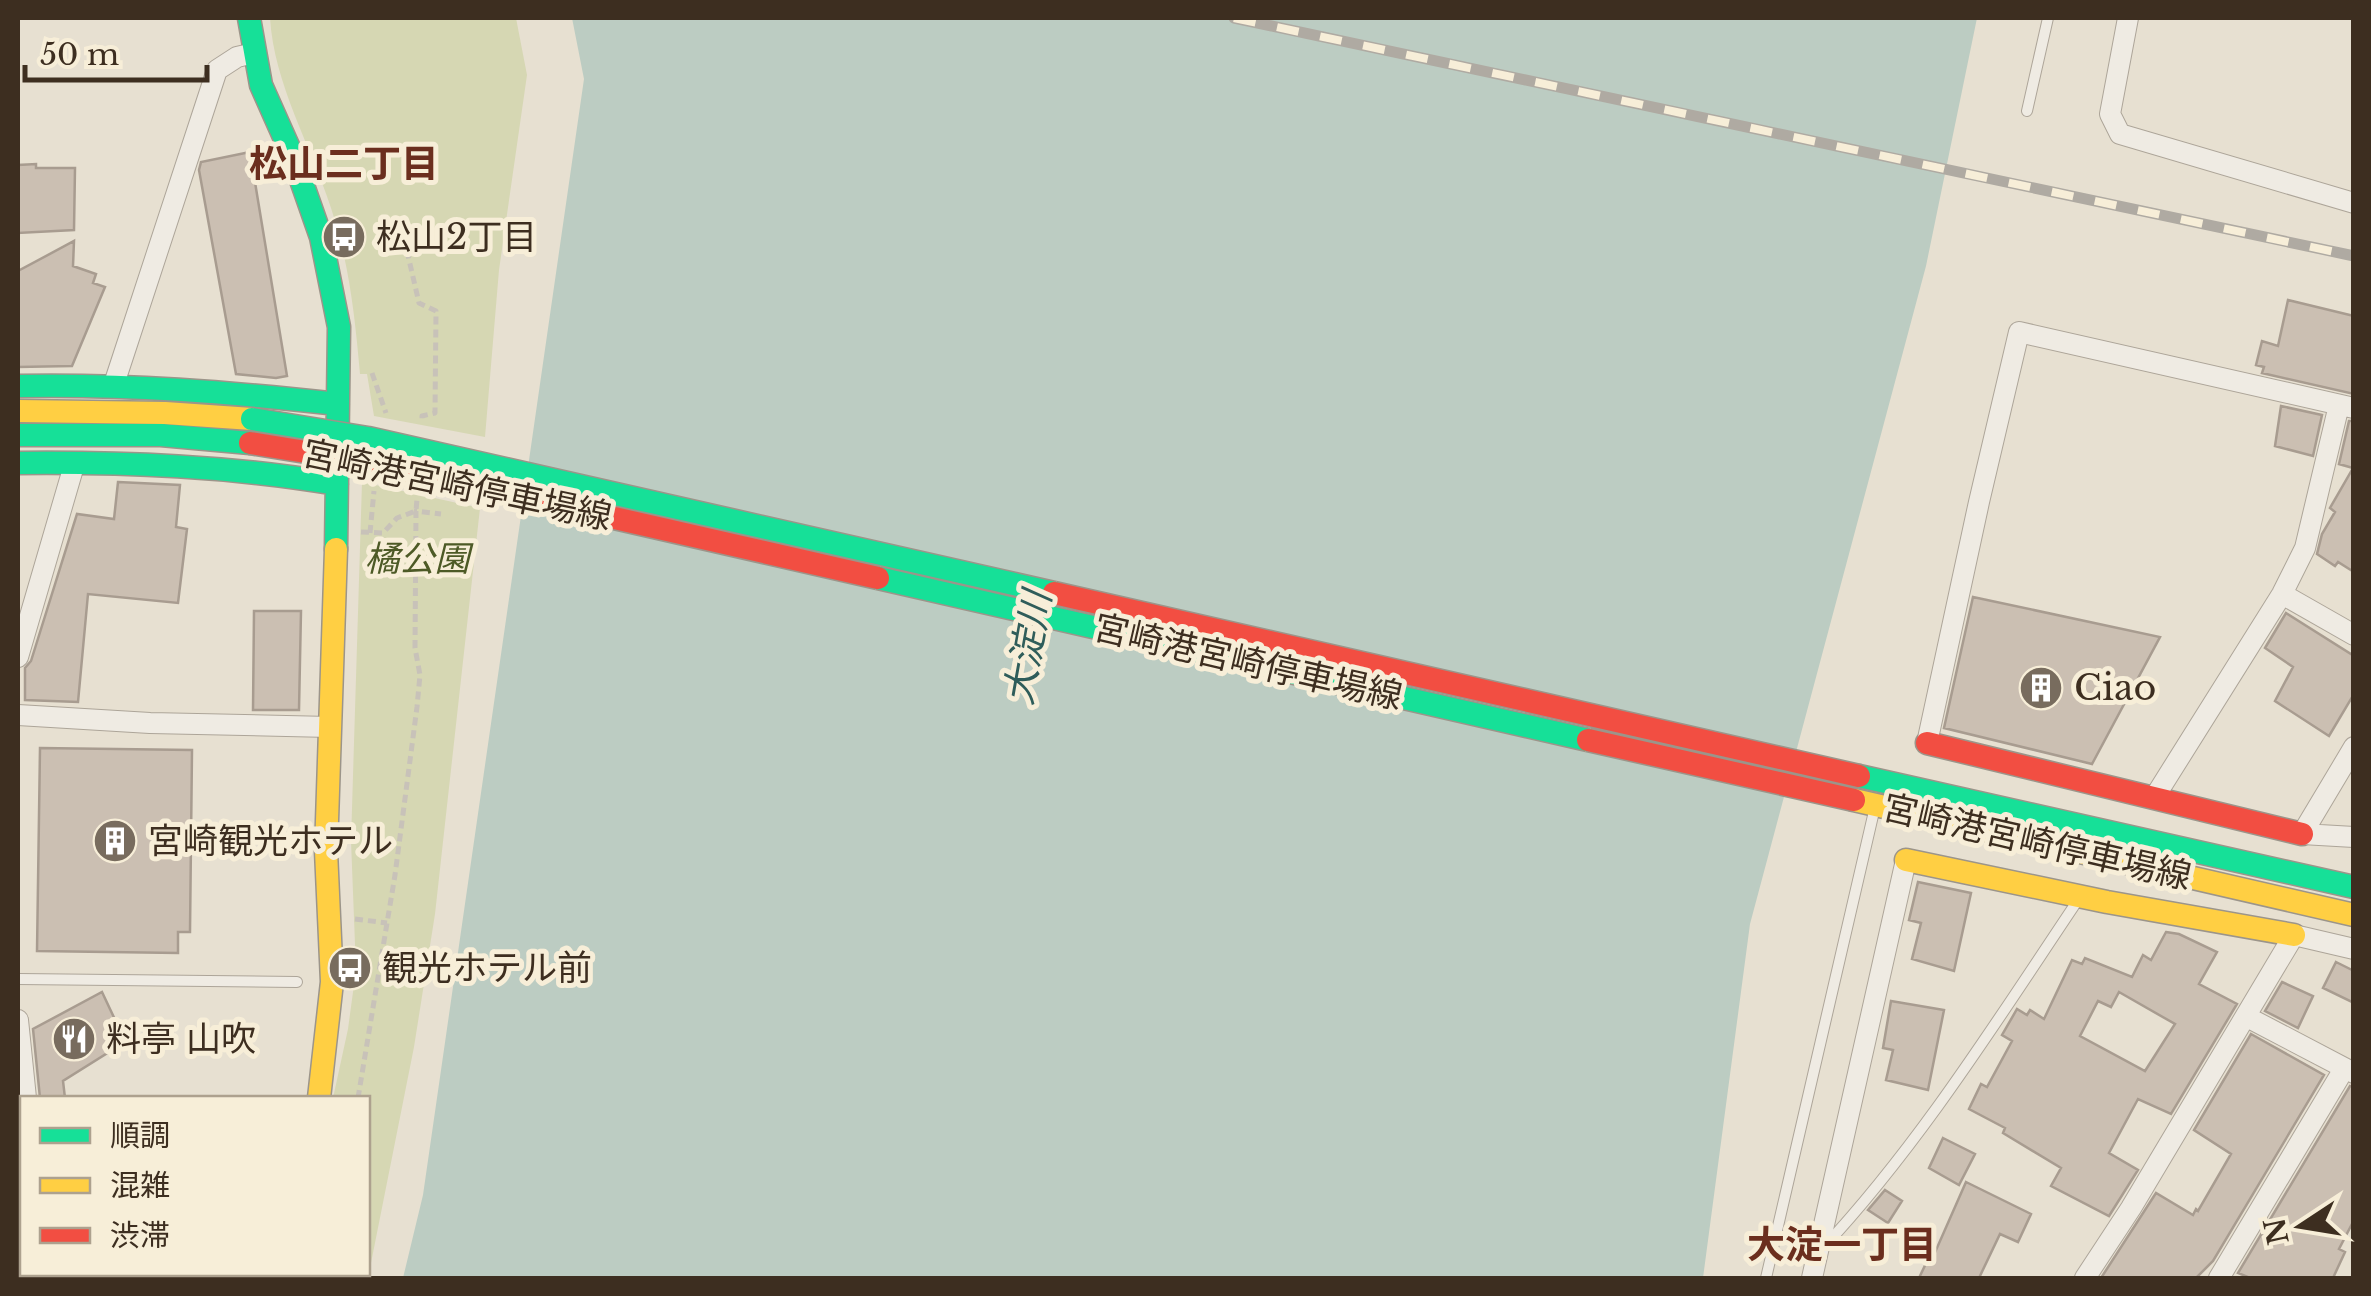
<svg xmlns="http://www.w3.org/2000/svg" width="2371" height="1296" font-family="'Libre Baskerville','Noto Sans JP',serif">
<rect width="100%" height="100%" fill="#e7e0d1"/>
<!-- green -->
<path fill="#d6d7b3" d="M270,18H516L527,75L499,270L485,437L374,416L367,374H360C355,317 349,262 331,208C311,146 274,84 270,18Z
M362,482L480,508L435,914L414,1047L368,1278H301V1274H368V1098H333L348,1029L356,970L351,841Z"/>
<!-- water -->
<path fill="#bcccc2" d="M572,18H1977L1926,266L1750,924L1703,1278H403L423,1195L584,79Z"/>
<!-- building -->
<path fill="#cbbfb2" stroke="#a89c90" stroke-width="2.5" fill-rule="evenodd" d="M250,152L287,376L276,378L236,374L199,170L201,162Z
M36,164V168H75L74,230L18,233V165Z
M74,241L73,266L96,274L93,283L105,287L72,366L18,367V271Z
M2288,300L2354,316V394L2262,373L2264,367L2256,365L2262,341L2278,346Z
M2281,406L2322,415L2313,456L2275,446Z
M2349,421H2354V572L2338,562L2335,566L2317,554L2322,534L2335,512L2330,508L2353,468L2339,464Z
M118,482L180,485L176,527L187,529L178,603L88,594L78,702L25,700V668L31,661L77,514L114,519Z
M1973,597L2160,637L2092,764L1944,728Z
M254,611H301L299,710H253Z
M2286,613L2354,656V694L2329,736L2275,701L2293,667L2265,648Z
M40,748L192,750L190,932H178V953L37,951Z
M1918,882L1971,893L1954,971L1912,959L1921,923L1909,920Z
M2166,932L2179,934L2217,952L2199,984L2237,1004L2171,1114L2138,1099L2109,1153L2138,1170L2109,1216L2051,1186L2061,1168L2003,1133L2005,1128L1969,1109L1981,1084L1987,1087L2012,1041L2002,1035L2017,1009L2027,1015L2030,1010L2044,1019L2072,960L2082,964L2085,958L2132,977L2143,955L2151,960ZM2119,992L2175,1024L2145,1071L2080,1036L2098,1001L2111,1007Z
M2336,962L2354,971V1003L2323,988Z
M2282,982L2313,996L2298,1028L2265,1011Z
M102,992L118,1026L117,1047L63,1081L65,1098H40L33,1029Z
M1891,1001L1944,1010L1928,1090L1886,1080L1893,1050L1883,1048Z
M2251,1034L2324,1075L2213,1261L2196,1278H2101L2156,1193L2193,1215L2196,1209L2198,1211L2231,1154L2194,1130Z
M2350,1086L2354,1087V1220L2339,1249L2345,1252L2333,1278H2250L2238,1273Z
M1943,1138L1975,1154L1959,1185L1929,1168Z
M1966,1182L2031,1214L2018,1242L2000,1234L1979,1278H1919L1930,1255L1933,1257Z
M1885,1190L1902,1201L1888,1223L1868,1210Z"/>
<g fill="none" stroke-linecap="round" stroke-linejoin="round">
<!-- lane casing -->
<g stroke="#ada599" stroke-width="12">
<path id="lane" d="M2027,111L2048,18
M18,979L297,982
M1822,1249C1920,1144 1998,1019 2078,900
M1766,1278L1875,807"/>
</g>
<!-- street casing -->
<g stroke="#ada599" stroke-width="22">
<path id="street" d="M2128,18L2110,114L2120,134L2354,203
M114,384L217,70L237,57L254,53
M2282,594L2354,635
M18,657L75,462
M18,715L150,723L330,727
M1927,743L1979,502L2019,332L2354,408
M2354,747L2302,834L2354,837
M2154,798L2282,594L2305,548L2339,405
M2247,1017L2354,1073
M18,1020L26,1098
M44,1274L45,1278
M1812,1278L1906,860
M2085,1278L2131,1208L2294,935L2354,949
M2219,1278L2344,1069"/>
</g>
<!-- fast casing -->
<g stroke="#9c958a" stroke-width="25">
<path id="fast" d="M249,18L261,85L293,157L321,237L339,327L336,549
M18,386C130,384 227,392 338,404
M18,435H161L250,443
M18,463C125,462 231,466 337,484
M1859,776L2354,887"/>
</g>
<!-- slow casing -->
<g stroke="#9c958a" stroke-width="25">
<path id="slow" d="M18,411L165,413L252,419
M1854,800L2354,915
M1906,860L2107,902L2294,935
M319,1098L332,982L326,851L336,549
M287,1274V1278"/>
</g>
<!-- jam casing -->
<g stroke="#9c958a" stroke-width="25">
<path id="jam" d="M1927,743L2302,834"/>
</g>
<!-- path -->
<path stroke="#c8c2b9" stroke-width="5" stroke-dasharray="8 5" stroke-linecap="butt" d="M404,238L419,303L436,311L435,413L422,416V423
M372,373L386,413
M361,532L383,533L397,518L416,511L417,499
M370,533L374,491
M355,919L387,923
M358,1098L395,875L417,707L420,675L415,648L416,511L441,514
M324,1278L325,1274"/>
<!-- lane -->
<use href="#lane" stroke="#efebe3" stroke-width="10"/>
<!-- street -->
<use href="#street" stroke="#efebe3" stroke-width="20"/>
<!-- fast -->
<use href="#fast" stroke="#16e098" stroke-width="22"/>
<!-- slow -->
<use href="#slow" stroke="#ffcf43" stroke-width="22"/>
<!-- jam -->
<use href="#jam" stroke="#f24e42" stroke-width="22"/>
<!-- rail casing -->
<g stroke="#afaaa2" stroke-width="11">
<path id="rail" d="M1234,18L2354,256"/>
</g>
<!-- rail -->
<use href="#rail" stroke="#f7eed8" stroke-width="8" stroke-dasharray="22" stroke-linecap="butt"/>
<!-- fast-bridge casing -->
<g stroke="#9c958a" stroke-width="25" stroke-linecap="butt">
<path id="fast-bridge" d="M252,419L368,438L1054,593
M878,578L1588,740"/>
</g>
<!-- jam-bridge casing -->
<g stroke="#9c958a" stroke-width="25" stroke-linecap="butt">
<path id="jam-bridge" d="M250,443L368,462L878,578
M1054,593L1859,776
M1588,740L1854,800"/>
</g>
<!-- fast-bridge -->
<use href="#fast-bridge" stroke="#16e098" stroke-width="22"/>
<!-- jam-bridge -->
<use href="#jam-bridge" stroke="#f24e42" stroke-width="22"/>
</g>
<!-- icons -->
<defs>
<g id="bus-disc" transform="scale(2.25)"><circle r="9.5" fill="#786c5e" stroke="#f7eed8"/><path d="M-5-6H5V4H4V6H2V4H-2V6H-4V4H-5ZM-3.5-4V0h7V-4ZM-3.5 1.2v1.5H-2V1.2ZM2 1.2v1.5H3.5V1.2Z" fill="#fff"/></g>
<g id="building-disc" transform="scale(2.25)"><circle r="9.5" fill="#786c5e" stroke="#f7eed8"/><path d="M-4-6H4V6H1V3H-1V6H-4ZM-2.5-4.3h1.7v1.8h-1.7ZM.8-4.3h1.7v1.8H.8ZM-2.5-1h1.7V.8h-1.7ZM.8-1h1.7V.8H.8Z" fill="#fff"/></g>
<g id="restaurant-disc" transform="scale(2.25)"><circle r="9.5" fill="#786c5e" stroke="#f7eed8"/><path d="M-5-6h1v4h1v-4h1v4h1v-4h1v5L-1.5 .5V6h-2V.5L-5-1ZM5-6V6H3V1.5H1.5Q1.5-4 5-6Z" fill="#fff"/></g>
</defs>
<g fill-rule="evenodd">
<use href="#bus-disc" x="344" y="237"/>
<use href="#building-disc" x="2041" y="688"/>
<use href="#building-disc" x="115" y="841"/>
<use href="#bus-disc" x="350" y="968"/>
<use href="#restaurant-disc" x="74" y="1039"/>
</g>
<g text-anchor="middle" stroke-width="10" stroke-linejoin="round" paint-order="stroke">
<!-- poi labels -->
<g font-size="35" fill="#3d2e20" stroke="#f7eed8" text-anchor="start">
<text x="376" y="249">松山2丁目</text>
<text x="2074" y="700">Ciao</text>
<text x="148" y="853">宮崎観光ホテル</text>
<text x="382" y="980">観光ホテル前</text>
<text x="106" y="1051">料亭 山吹</text>
</g>
<!-- street labels -->
<g font-size="35" fill="#3d2e20" stroke="#f7eed8">
<text transform="translate(457 485) rotate(12)" y="12">宮崎港宮崎停車場線</text>
<text transform="translate(1248 662) rotate(13)" y="12">宮崎港宮崎停車場線</text>
<text transform="translate(2037 842) rotate(13)" y="12">宮崎港宮崎停車場線</text>
</g>
<!-- park labels -->
<g font-size="35" font-style="italic" fill="#4d5a26" stroke="#f7eed8">
<text x="417" y="571">橘公園</text>
</g>
<!-- neighbourhood labels -->
<g font-size="38" font-weight="bold" fill="#6b2e1e" stroke="#f7eed8">
<text x="344" y="177">松山二丁目</text>
<text x="1842" y="1258">大淀一丁目</text>
</g>
<!-- water labels -->
<g font-size="38" font-style="italic" fill="#2f5d5a" stroke="#f7eed8">
<text transform="translate(1028 648) rotate(-80)" y="13">大淀川</text>
</g>
</g>
<!-- border -->
<rect width="2371" height="1296" fill="none" stroke="#3d2e20" stroke-width="40"/>
<!-- legend -->
<rect x="20" y="1096" width="350" height="180" fill="#f7eed8" stroke="#ada18e" stroke-width="2.5"/>
<rect x="40" y="1128" width="50" height="15" fill="#16e098" stroke="#ada18e" stroke-width="2.5"/>
<text x="110" y="1146" font-size="30" fill="#3d2e20">順調</text>
<rect x="40" y="1178" width="50" height="15" fill="#ffcf43" stroke="#ada18e" stroke-width="2.5"/>
<text x="110" y="1196" font-size="30" fill="#3d2e20">混雑</text>
<rect x="40" y="1228" width="50" height="15" fill="#f24e42" stroke="#ada18e" stroke-width="2.5"/>
<text x="110" y="1246" font-size="30" fill="#3d2e20">渋滞</text>
<!-- north arrow -->
<g transform="translate(2301 1226) rotate(258)" stroke="#f7eed8" stroke-width="8" paint-order="stroke">
<path d="M0-8L18 38L0 25L-18 38Z" fill="#3d2e20"/>
<text y="-15" font-size="28" font-weight="bold" text-anchor="middle" fill="#3d2e20">N</text>
</g>
<!-- scale -->
<path d="M25 65v15h182v-15" fill="none" stroke="#3d2e20" stroke-width="5"/>
<text x="40" y="65" font-size="30" fill="#3d2e20" stroke="#f7eed8" stroke-width="8" paint-order="stroke">50 m</text>
</svg>
